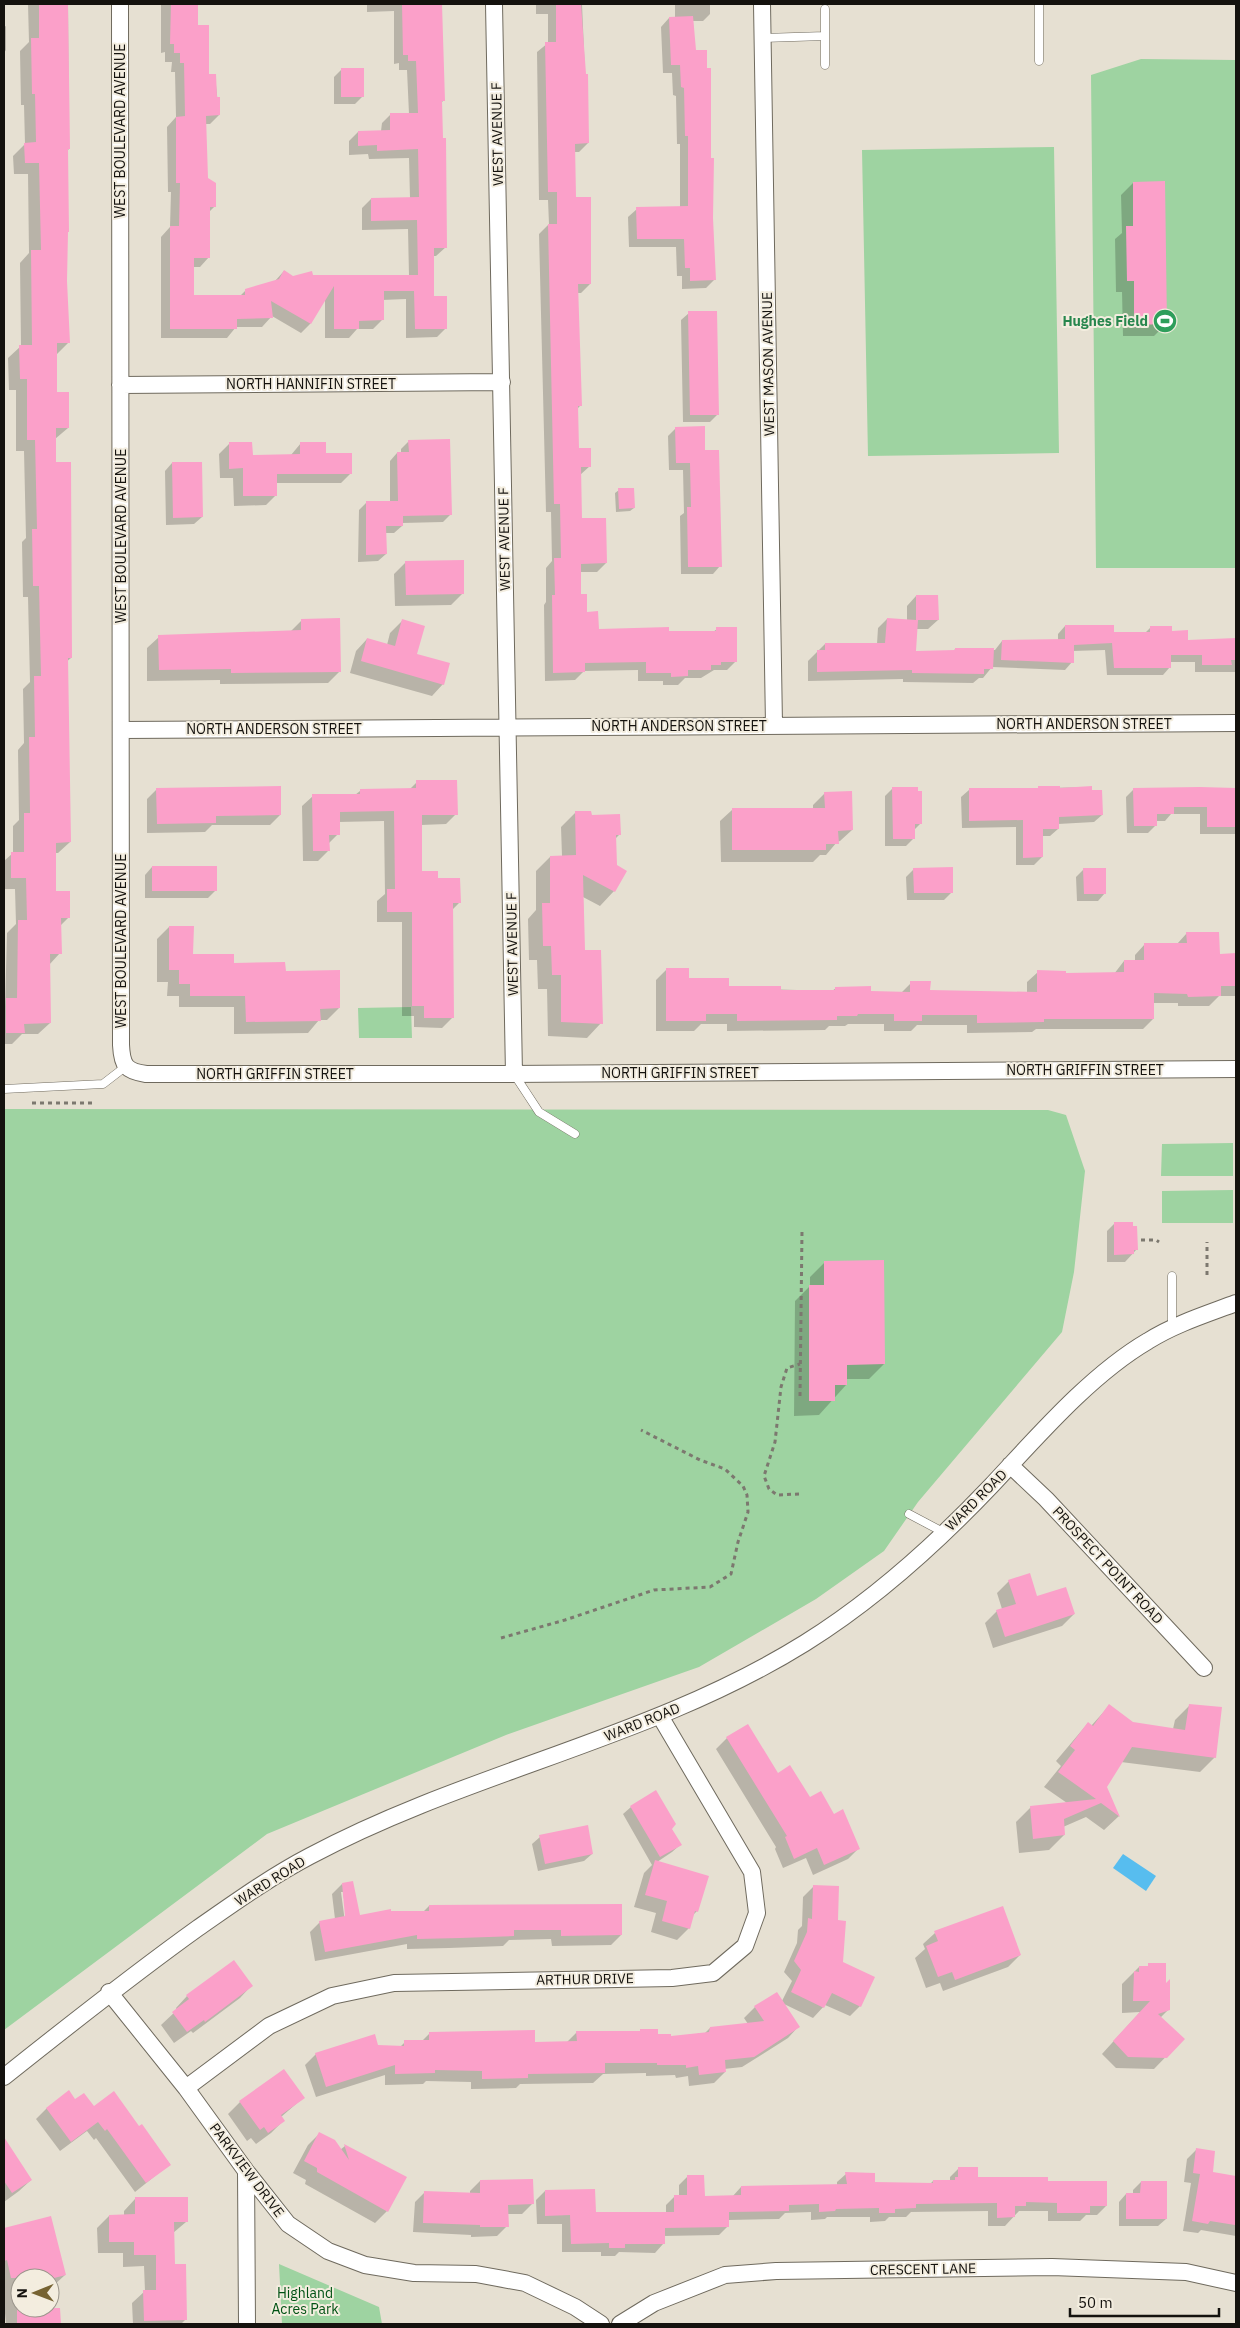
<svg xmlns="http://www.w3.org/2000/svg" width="1240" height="2328" font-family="'IBM Plex Sans',sans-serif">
<rect width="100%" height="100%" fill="#e6e0d2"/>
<!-- green -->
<path fill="#9ed3a1" d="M1141,59L1236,60V568H1096L1091,75Z
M1054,147L1059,453L868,456L862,150Z
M411,1007L412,1038H359L358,1008Z
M4,1109L1048,1110L1066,1115L1085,1171L1074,1272L1062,1332L918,1502L884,1551L816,1599L699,1667L506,1735L267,1834L4,2030Z
M1233,1143V1176H1161L1162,1144Z
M1233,1190V1223H1162V1191Z
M279,2264L379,2307L382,2324H282Z"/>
<!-- water -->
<path fill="#57bdef" d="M1123,1854L1156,1876L1146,1891L1113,1868Z"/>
<!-- shadow -->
<path fill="#0003" fill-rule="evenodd" d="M28,4H68L69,149L67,151L65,281L68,343L57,354L56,393L68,428L55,439L54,464L71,658L66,662L70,842L58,853H54L55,892L69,917L60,926V953L49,965L50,1023L38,1034H22L12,1044H4L7,933L16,924L15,889H4V861L13,853V826L19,820L18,750L24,743L23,689L30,682L28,597H23L22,542L26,538L24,451H16V390H9L8,358L21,346L20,263L29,253L28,174H14L13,156L25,144L24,105H21L20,51L29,42Z
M161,4H197L196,26L208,76L215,75L219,115L210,124H205L207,178L215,206L209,212V257L200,267H193V296H240L246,290L275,281L284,271L293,278L409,276L408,229L362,230V208L371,199L410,198L409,158L369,159L368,154L349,155V141L358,132L381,131L382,123L391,114H409L407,70H399V63L394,64V11L367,12V4H429L443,101L441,103L446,247L436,256H432L433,297L446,328L437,337L406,338V299L382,300V320L373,329H357L349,338H325V299L310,324L301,333L272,316L262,327H236L227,338H161V237L170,227L171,192H168L167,127L176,117L175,72H171L172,62H165V52L161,53Z
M536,4H582L588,143L579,152H574V199L590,284L581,293H577L580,406L577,409L578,449L590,466L580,475V519L606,563L597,572H580V596L586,613L597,630L713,632L717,629L736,661L727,670H714L701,678H685L678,685H663V681H638V670L584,671L575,680L545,681L544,605L546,602V568L552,561L551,512H546L539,234L549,224L548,200H539L537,52L548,43V14H536Z
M675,4H710V14L703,21H693L694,52L709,159L715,279L706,288L682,289V276H677L676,247H629L628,217L637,209L680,208V144H677L676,96L673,95L672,73H663L661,27L669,18H675Z
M6,26V50L4,53V27Z
M342,69L363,96L355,104H334V77Z
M1133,183L1166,324L1154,336H1123L1122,292H1116L1115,239L1122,233L1121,195Z
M689,313L718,414L710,422H683L681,320Z
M676,428L704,452L720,566L713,574H681L680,516L684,513L683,470H669L668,436Z
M409,441L451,514L443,522L402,523V526L394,533H385L386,554L378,561L358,562L359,510L366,503L390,502V461L397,453H401V449Z
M301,443L325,454L351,473L341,483H276V495L266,505L234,506L233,478H220L219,454L229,444L251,456L291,455Z
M172,463L202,517L194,524L166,525L165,471Z
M619,490L634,508L630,511L616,512L615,493Z
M406,562L463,593L451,605L395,606L394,574Z
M916,596L938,620L928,629H916L915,652H953L955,649L995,650L1002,641L1058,640V634L1065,626L1113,633H1145L1150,628L1171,632L1187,641L1236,640V672H1195V662H1170V667L1163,675H1107L1105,650L1072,651V662L1065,670L992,667L983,678H979L973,683L903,682V679L808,681V661L825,644H877L878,628L887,619L907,620V606Z
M302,620L340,671L328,683L220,684V680L147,681V648L159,637L290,632Z
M402,621L416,655L443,684L432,696L350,673L356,651L367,639L387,645L390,633Z
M417,782L456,814L446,824L421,825V872L437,879L459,903L452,910L453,1017L442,1028L414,1027V1016H402V922H377V901L385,894L384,821L338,822V834L328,844V851L318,861H303L302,806L313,796L355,795L360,791L409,790Z
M1090,787L1102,815L1094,822L1058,824V829L1050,836H1041L1042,857L1034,865H1016V827L962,828L961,797L969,790Z
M893,788L921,823L914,830V838L906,846H885V796Z
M157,789L280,815L270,825H212L205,832L147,833V799Z
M1134,789H1236V834H1200V814H1171L1165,821H1156V825L1148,833H1127L1126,797Z
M825,793L852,830L840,841L837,842L826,855H820L813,862H721L720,821L732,810L813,809V805Z
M576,812L591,816L619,835L615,839L614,891L600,906L583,897L584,951L601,1023L587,1038L548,1036L547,989H538L537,960H529L528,919L536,910V871L550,857L562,856L561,827Z
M152,867L216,890L208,898H145V875Z
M914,869L952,892L944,900H907L906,877Z
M1084,869L1105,893L1098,901H1077L1076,877Z
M169,927L192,955L284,973L339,1008L327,1020H319L308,1033L234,1034V1007H179V996H167L168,982H157V939Z
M1187,933L1218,955H1236V996H1219L1209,1006H1178V1003H1153V1019L1143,1029H1036L1032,1032L967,1033V1025H917L911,1031H884V1024H848L845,1026H829L825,1030L727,1031V1024H701L694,1031H656V980L667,969L688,979L727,988L832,991L836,988L870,993H901L911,983L929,991L1027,993V982L1038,972L1065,975L1114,974L1124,961L1135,962V955L1145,944H1177Z
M1115,1223L1137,1249L1125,1262H1107V1231Z
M825,1262L884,1364L869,1379H846V1385L819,1415L794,1416L795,1301L810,1286V1277Z
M1009,1581L1037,1598L1074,1614L1062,1626L993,1648L985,1623L997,1611L1002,1609L997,1593Z
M1190,1705L1215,1757L1200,1772L1121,1762L1105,1787L1119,1816L1104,1830L1086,1817L1063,1827L1064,1835L1049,1850L1019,1853L1016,1822L1031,1807L1067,1803L1044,1787L1061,1766L1056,1761L1088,1723L1091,1726L1109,1706L1132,1724L1173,1729L1175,1720Z
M727,1738L834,1815L859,1848L848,1859L813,1875L806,1858L783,1868L775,1849L776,1847L716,1749Z
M631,1807L671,1828L680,1845L672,1852L657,1862L697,1911L692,1916L689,1928L677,1940L651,1932L656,1913L634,1907L644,1873L652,1865L623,1814Z
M540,1837L592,1854L584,1861L538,1871L532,1844Z
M342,1884L359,1916L390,1913L423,1912L429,1906L621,1935L611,1945L552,1946L551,1939L509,1940L503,1946L449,1948L407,1949V1944L315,1961L310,1932L320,1922L335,1919L332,1894ZM341,1892H343L347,1922H345Z
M814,1886L836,1922L842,1963L860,2006L850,2016L825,2005L813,2018L784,2004L798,2027L788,2038L742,2067L724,2069L725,2072L714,2083L689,2086L688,2076L676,2078L675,2075L646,2076V2073L603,2074L593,2083L520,2084L516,2088L471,2089V2082L426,2081L423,2084L385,2085V2075L316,2097L305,2065L316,2054L377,2046L400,2047L405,2042L422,2041L430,2033L534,2043L567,2042L577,2032H638L640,2031L670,2037L705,2033L710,2028L748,2024L744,2018L755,2007L782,2001L792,1981L784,1972L797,1943L798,1930L802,1926L803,1897Z
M935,1933L1020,1955L1008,1967L943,1991L940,1983L926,1988L915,1958L925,1949L923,1944Z
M1139,1967L1165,1986L1169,2009L1160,2018L1183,2039L1154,2069L1116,2068L1102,2054L1140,2012L1122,2013V1984Z
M251,1986L240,1998L193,2033L191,2031L174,2043L161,2025L177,2010L176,2008L187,1996Z
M303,2098L281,2117L283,2121L271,2133L256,2144L251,2138L247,2141L228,2114L240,2102Z
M75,2101L139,2127L170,2164L135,2192L96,2138L94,2140L87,2131L60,2151L36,2119L47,2108Z
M320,2133L340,2150L345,2146L387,2211L375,2223L305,2184L306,2180L293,2173L308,2145Z
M5,2142L31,2180L19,2191L4,2202Z
M1196,2150L1211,2173L1236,2177V2236L1201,2230L1198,2233L1183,2231L1191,2183L1184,2182L1187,2159Z
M959,2168L977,2178L1046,2182L1106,2206L1097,2215H1086L1080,2221H1048V2211H1019L1005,2226H988V2211L911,2212L906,2217H889L885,2221L870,2222V2217H827L825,2219L811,2220V2212L785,2213L779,2219L728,2220V2226L719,2235L663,2236V2244L655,2253L619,2252L615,2256H601V2252H562V2224H537L536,2200L545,2191L595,2213H666V2205L675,2196H679V2185L688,2176L703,2197H732L741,2187L837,2186V2182L846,2174L874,2183L930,2184L933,2181H950V2177Z
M480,2181L532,2204L522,2214H507V2226L497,2236L471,2237V2235L413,2232L415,2202L425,2192L470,2194V2191Z
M1141,2182L1166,2219L1158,2226H1119V2202L1126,2194H1133V2190Z
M135,2199L186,2222L173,2233L174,2266L186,2319L181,2324H133L132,2303L145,2291L144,2266L123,2267V2253H98L97,2228L109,2216H124V2211Z
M50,2217L65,2275L53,2286L54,2309H59L60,2324H6L4,2303V2229ZM20,2278H50V2308H20Z"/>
<!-- building -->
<path fill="#fba0c9" d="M39,4H68L70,149H68L69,232H68L67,281L70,343H57V392H69V428H56V462H71L72,658H68L71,842L56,843V891H70V918H61L62,954H50L51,1023L24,1024L25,1033H6V998H17L18,920H27L26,878H11V852H24V813H30L29,737H35L34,676H41L39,586H33L32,529H37L35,440H27V379H20L19,345H32L31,250H41L39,163H25L24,143L36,142L35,94H32L31,38H39Z
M171,4H198V25H209V74H216L217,97H220V115L206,116L208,178L216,183V207H210V258H194V295H245V289L279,279L284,270L293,276L312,271L313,275H418L417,220L371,221V198L419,197L418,149L377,151V145L358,146V131L390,130V113H418L416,61H408V55H403L402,4H442L445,101H442L443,138H446L447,248H434V296H447V329H415L414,291H384V320L359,321V329H334V286L311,324L271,301L273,318L237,319V329H170V226H179L180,183H176V117L185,116L184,63H180V53H174V44H170Z
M556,4H581L586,74H588L589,143L575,144L576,197H591V284H578L582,406H578L579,448H591V467H581L582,518H606L607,563L581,564V594H587V612L598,611L599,629L669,627V631H716V627H737V662H721V665H711V670H688V676L671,677V673H646V662L585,663V672L553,673L552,595H555L554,558H561L560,504H554L548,224H557V192H548L545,42H556Z
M693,16L696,50H707V68H711V158H714L713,218L716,280L690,281V268H685L684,239H637L636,207L688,206V136H685L684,88L681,87L680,65H671L669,17Z
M341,68H364V97H341Z
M1165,181L1167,324L1134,325V281H1127L1126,226H1133V182Z
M688,311H717L719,415H690Z
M705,426V450H719L722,567H688L687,507H691L690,463H676L675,427Z
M450,439L452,515L403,516V526H386L387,554L366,555V501H398L397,452H409L408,440Z
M229,442H252L253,455L300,454V442H326V453H352V474H277V496H243V468L229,469Z
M172,462H202L203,517L173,518Z
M618,488H634L635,508L619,509Z
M464,560V594L406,595L405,561Z
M916,595H938L939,620H918L916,651L955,650V648H994L993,669H984V674L912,673V670L817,672V650H825V643H885L887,618L916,620Z
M340,618L341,672L231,673V669L159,670L158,635L301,630V619Z
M402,619L425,626L417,654L450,663L444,685L361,661L367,638L395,646Z
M1065,625H1114V632H1150V626H1172V631L1188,630V640L1236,638V660H1231L1232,665H1202V655H1171V668H1114L1112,643L1074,645V663L1001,660L1002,640L1065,639Z
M416,780H457L458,815H422V871H438V878H460L461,903H453L454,1018H424V1006H412V912H387V889H395L394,811L340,812V835H329L330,851H313L312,794H360V789L416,788Z
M281,786V815L216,816V823L157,824L156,788Z
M1038,786H1060V788L1092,786V790H1102L1103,815L1059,817V829H1043V857L1023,858V820L969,821V788H1038Z
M892,787H918V791H922V824H915V839H893Z
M1200,787L1236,788V827H1207V807H1174V814H1157V826H1134L1133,788Z
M852,791L853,830L838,831L839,844H826V850H732V808H825L824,792Z
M575,811H591L592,815L620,814L621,835H616L617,865L627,871L615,892L583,875L585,950H601L603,1024L561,1022V975H552L551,946H543L542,903H550V856L576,855Z
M152,866H217V891H152Z
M953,867V893H914L913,868Z
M1083,868H1106V894H1084Z
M169,926H194L193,954H234V963L285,962L286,971L340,970V1008L320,1009L321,1021L246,1022L245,996H190V984H179V970H169Z
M1186,932H1219L1220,954L1236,953V986H1221V996L1188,997L1187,994L1154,993V1019H1044V1022L977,1023V1015H922V1021H894V1014H858L857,1016H837V1020L737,1021V1014H706V1021H666V968H689V978H729V986H781V990H835V987L871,986V991L910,992V981H931L930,990L1037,992V970L1066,971V973L1124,972V960H1144V943H1187Z
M1114,1222H1133V1226H1137L1138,1250H1134V1254L1114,1255Z
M884,1260L885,1364L847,1365V1385H835V1401H809V1285H824V1261Z
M1030,1573L1037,1596L1066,1587L1075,1614L1005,1637L996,1610L1016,1604L1008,1580Z
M1109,1704L1133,1722L1185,1730L1189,1704L1222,1707L1216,1758L1132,1747L1107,1787L1120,1817L1101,1803L1064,1819L1065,1835L1033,1839L1030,1806L1096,1799L1058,1772L1075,1750L1070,1746L1088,1722L1093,1726Z
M748,1724L778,1773L790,1765L810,1797L821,1791L834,1814L843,1809L860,1849L824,1865L817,1848L794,1859L785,1837L787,1836L726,1737Z
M656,1790L676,1824L672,1829L682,1845L660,1857L630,1806Z
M588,1825L593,1854L545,1864L539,1835Z
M655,1860L709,1876L698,1912L695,1911L690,1929L662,1921L667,1901L645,1895Z
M353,1881L360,1915L391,1909V1911H429V1905L622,1904V1935L561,1936V1930H514V1936L460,1938L417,1939V1935L325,1952L319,1921L345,1916L342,1883Z
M813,1885L839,1886L838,1920L846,1921L843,1962L875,1977L861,2007L832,1993L824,2008L791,1992L801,1970L794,1961L807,1932L808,1918L812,1919Z
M1003,1906L1021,1955L955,1980L952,1972L938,1977L926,1946L938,1941L934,1931Z
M234,1960L253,1986L205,2022L204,2020L187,2032L172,2012L189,1999L186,1995Z
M1148,1963H1166V1983L1170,1979V2010L1158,2014L1185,2039L1167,2058L1128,2057L1113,2041L1150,2001H1133L1134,1971L1139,1972V1966H1148Z
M777,1992L800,2027L754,2057L725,2060L726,2072L699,2075L698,2066L686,2068V2065H657V2063H605V2073L528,2074V2078L482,2079V2071L435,2070V2073L395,2074V2065L326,2087L315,2053L375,2034L378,2045L404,2046V2040H429V2032L535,2030V2042L577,2041L576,2031H640V2029H658V2034H671V2036L709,2032L710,2027L764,2021L754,2006Z
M284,2069L305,2098L281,2115L285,2121L268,2133L264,2127L260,2130L239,2101Z
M69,2090L75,2099L84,2093L94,2106L114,2091L139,2126L142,2124L171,2165L146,2183L107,2129L105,2131L98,2122L71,2142L46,2108Z
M319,2132L335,2140L349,2160L344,2144L407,2177L388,2212L317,2172V2168L304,2161Z
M4,2137L32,2180L12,2193L4,2181Z
M1196,2148L1215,2151L1213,2172L1236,2176L1235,2225L1210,2221L1208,2224L1192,2221L1200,2174L1193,2173Z
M958,2167H978V2177H1048V2181H1107V2206H1090V2213H1057V2203L1026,2202V2206H1015V2217L997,2218V2203L916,2204V2208L895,2209V2213H879V2208L836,2209L835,2211L819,2212V2204L789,2205V2211L729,2212V2227L665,2228V2244H625V2248H609V2243L571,2244L570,2215L545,2216V2190L595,2189L596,2212H674V2195H687V2175H704L705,2196L741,2195V2186L847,2184L845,2172L875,2173V2182L933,2183V2180H955V2177H958Z
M533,2179L534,2204L508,2205L509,2227H480V2225L423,2223L424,2191L480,2193V2180Z
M1141,2181H1167V2219H1126V2193H1140Z
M135,2197H188V2222H174L175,2264H186L187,2320L144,2321L143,2290H156V2255H134V2242H109V2215L135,2214Z
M51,2216L66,2275L54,2278H11L7,2260L4,2261V2228Z
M17,2308H60L61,2324H17Z"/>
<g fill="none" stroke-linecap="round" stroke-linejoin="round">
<!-- service casing -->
<g stroke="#6f6a5e" stroke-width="9">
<path id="service" d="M763,38L825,36
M1039,61V4
M825,65V9
M514,1074L539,1112L575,1134
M4,1089L103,1084L125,1067
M1172,1276V1327
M909,1514L943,1532"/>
</g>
<!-- minor casing -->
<g stroke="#6f6a5e" stroke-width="18">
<path id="minor" d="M120,4L121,1045C122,1066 126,1071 146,1074H494L1236,1069
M494,4L514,1074
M762,4L774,725
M120,385L502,382
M121,730L1236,723
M1010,1465L1046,1499L1204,1668
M109,1992L186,2088L246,2171L288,2224L328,2251L365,2265L414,2273L476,2274L525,2283L575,2307L601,2324
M4,2077C68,2026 131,1976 198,1928C234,1903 270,1877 310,1856C469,1771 651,1739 805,1643C874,1600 935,1545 991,1486C1037,1437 1090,1375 1148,1341C1175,1324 1207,1314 1236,1303
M186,2088L269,2026L332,1996L394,1983L672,1978L713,1973L745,1946L757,1913L752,1872L660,1716
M246,2171L247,2324
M620,2324L654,2303L725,2275L776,2271L1052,2267L1186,2272L1236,2283"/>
</g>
<!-- path -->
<path stroke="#7c786f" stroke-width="3" stroke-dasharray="4 4" stroke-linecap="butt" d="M32,1103H94
M1141,1240H1156L1159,1242
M1207,1275V1242
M800,1396L802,1231
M799,1494L777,1495L769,1489L764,1476L775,1442L781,1387L787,1368L800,1364
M501,1638L565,1620L654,1590L710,1587L731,1574L738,1542L748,1512L747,1495L743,1486L725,1469L700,1460L641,1430"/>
<!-- service -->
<use href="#service" stroke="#fff" stroke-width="8"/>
<!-- minor -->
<use href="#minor" stroke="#fff" stroke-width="16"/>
</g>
<!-- icons -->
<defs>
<g id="stadium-disc" transform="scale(1.25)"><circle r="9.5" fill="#2e9e5b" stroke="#f3eddf"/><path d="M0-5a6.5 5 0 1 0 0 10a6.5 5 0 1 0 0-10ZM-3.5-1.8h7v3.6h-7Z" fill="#fff"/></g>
</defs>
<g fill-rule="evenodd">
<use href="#stadium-disc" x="1165" y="321"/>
</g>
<g text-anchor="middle" stroke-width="4" stroke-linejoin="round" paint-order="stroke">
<!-- street labels -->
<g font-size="14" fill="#14120e" stroke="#f3eddf">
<text transform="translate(120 131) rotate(-90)" y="5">WEST BOULEVARD AVENUE</text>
<text transform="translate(497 134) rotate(-91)" y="5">WEST AVENUE F</text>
<text transform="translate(768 364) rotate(-91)" y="5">WEST MASON AVENUE</text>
<text x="311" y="389">NORTH HANNIFIN STREET</text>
<text transform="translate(121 536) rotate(-90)" y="5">WEST BOULEVARD AVENUE</text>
<text transform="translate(504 539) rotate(-91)" y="5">WEST AVENUE F</text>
<text x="1084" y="729">NORTH ANDERSON STREET</text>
<text x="679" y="731">NORTH ANDERSON STREET</text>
<text x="274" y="734">NORTH ANDERSON STREET</text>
<text transform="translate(121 941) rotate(-90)" y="5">WEST BOULEVARD AVENUE</text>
<text transform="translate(512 944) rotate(-91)" y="5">WEST AVENUE F</text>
<text x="1085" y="1075">NORTH GRIFFIN STREET</text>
<text x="680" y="1078">NORTH GRIFFIN STREET</text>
<text x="275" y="1079">NORTH GRIFFIN STREET</text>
<text transform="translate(976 1500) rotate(-45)" y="5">WARD ROAD</text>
<text transform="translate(1108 1565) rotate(47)" y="5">PROSPECT POINT ROAD</text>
<text transform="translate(642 1722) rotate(-22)" y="5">WARD ROAD</text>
<text transform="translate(270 1881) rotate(-32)" y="5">WARD ROAD</text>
<text transform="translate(585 1979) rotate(-1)" y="5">ARTHUR DRIVE</text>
<text transform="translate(247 2170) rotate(53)" y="5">PARKVIEW DRIVE</text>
<text transform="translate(923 2269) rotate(-1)" y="5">CRESCENT LANE</text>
</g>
<!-- leisure labels -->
<g font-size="14" font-weight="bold" fill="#27864d" stroke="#f3eddf" text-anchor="end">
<text x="1148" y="326">Hughes Field</text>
</g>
<!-- park labels -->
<g font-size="14" fill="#005214" stroke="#f3eddf">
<text x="305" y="2298">Highland<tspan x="305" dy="16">Acres Park</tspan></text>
</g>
</g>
<!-- border -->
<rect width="1240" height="2328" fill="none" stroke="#14120e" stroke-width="10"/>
<!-- north arrow -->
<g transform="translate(35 2293) rotate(269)"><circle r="24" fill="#f3eddf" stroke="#9a958b"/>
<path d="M0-4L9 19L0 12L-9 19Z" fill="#766332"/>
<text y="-8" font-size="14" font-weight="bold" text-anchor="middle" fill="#14120e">N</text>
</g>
<!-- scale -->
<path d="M1070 2308v8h149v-8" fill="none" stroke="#14120e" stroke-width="2.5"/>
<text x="1078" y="2308" font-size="15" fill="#14120e" stroke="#f3eddf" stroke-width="4" paint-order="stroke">50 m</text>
</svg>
